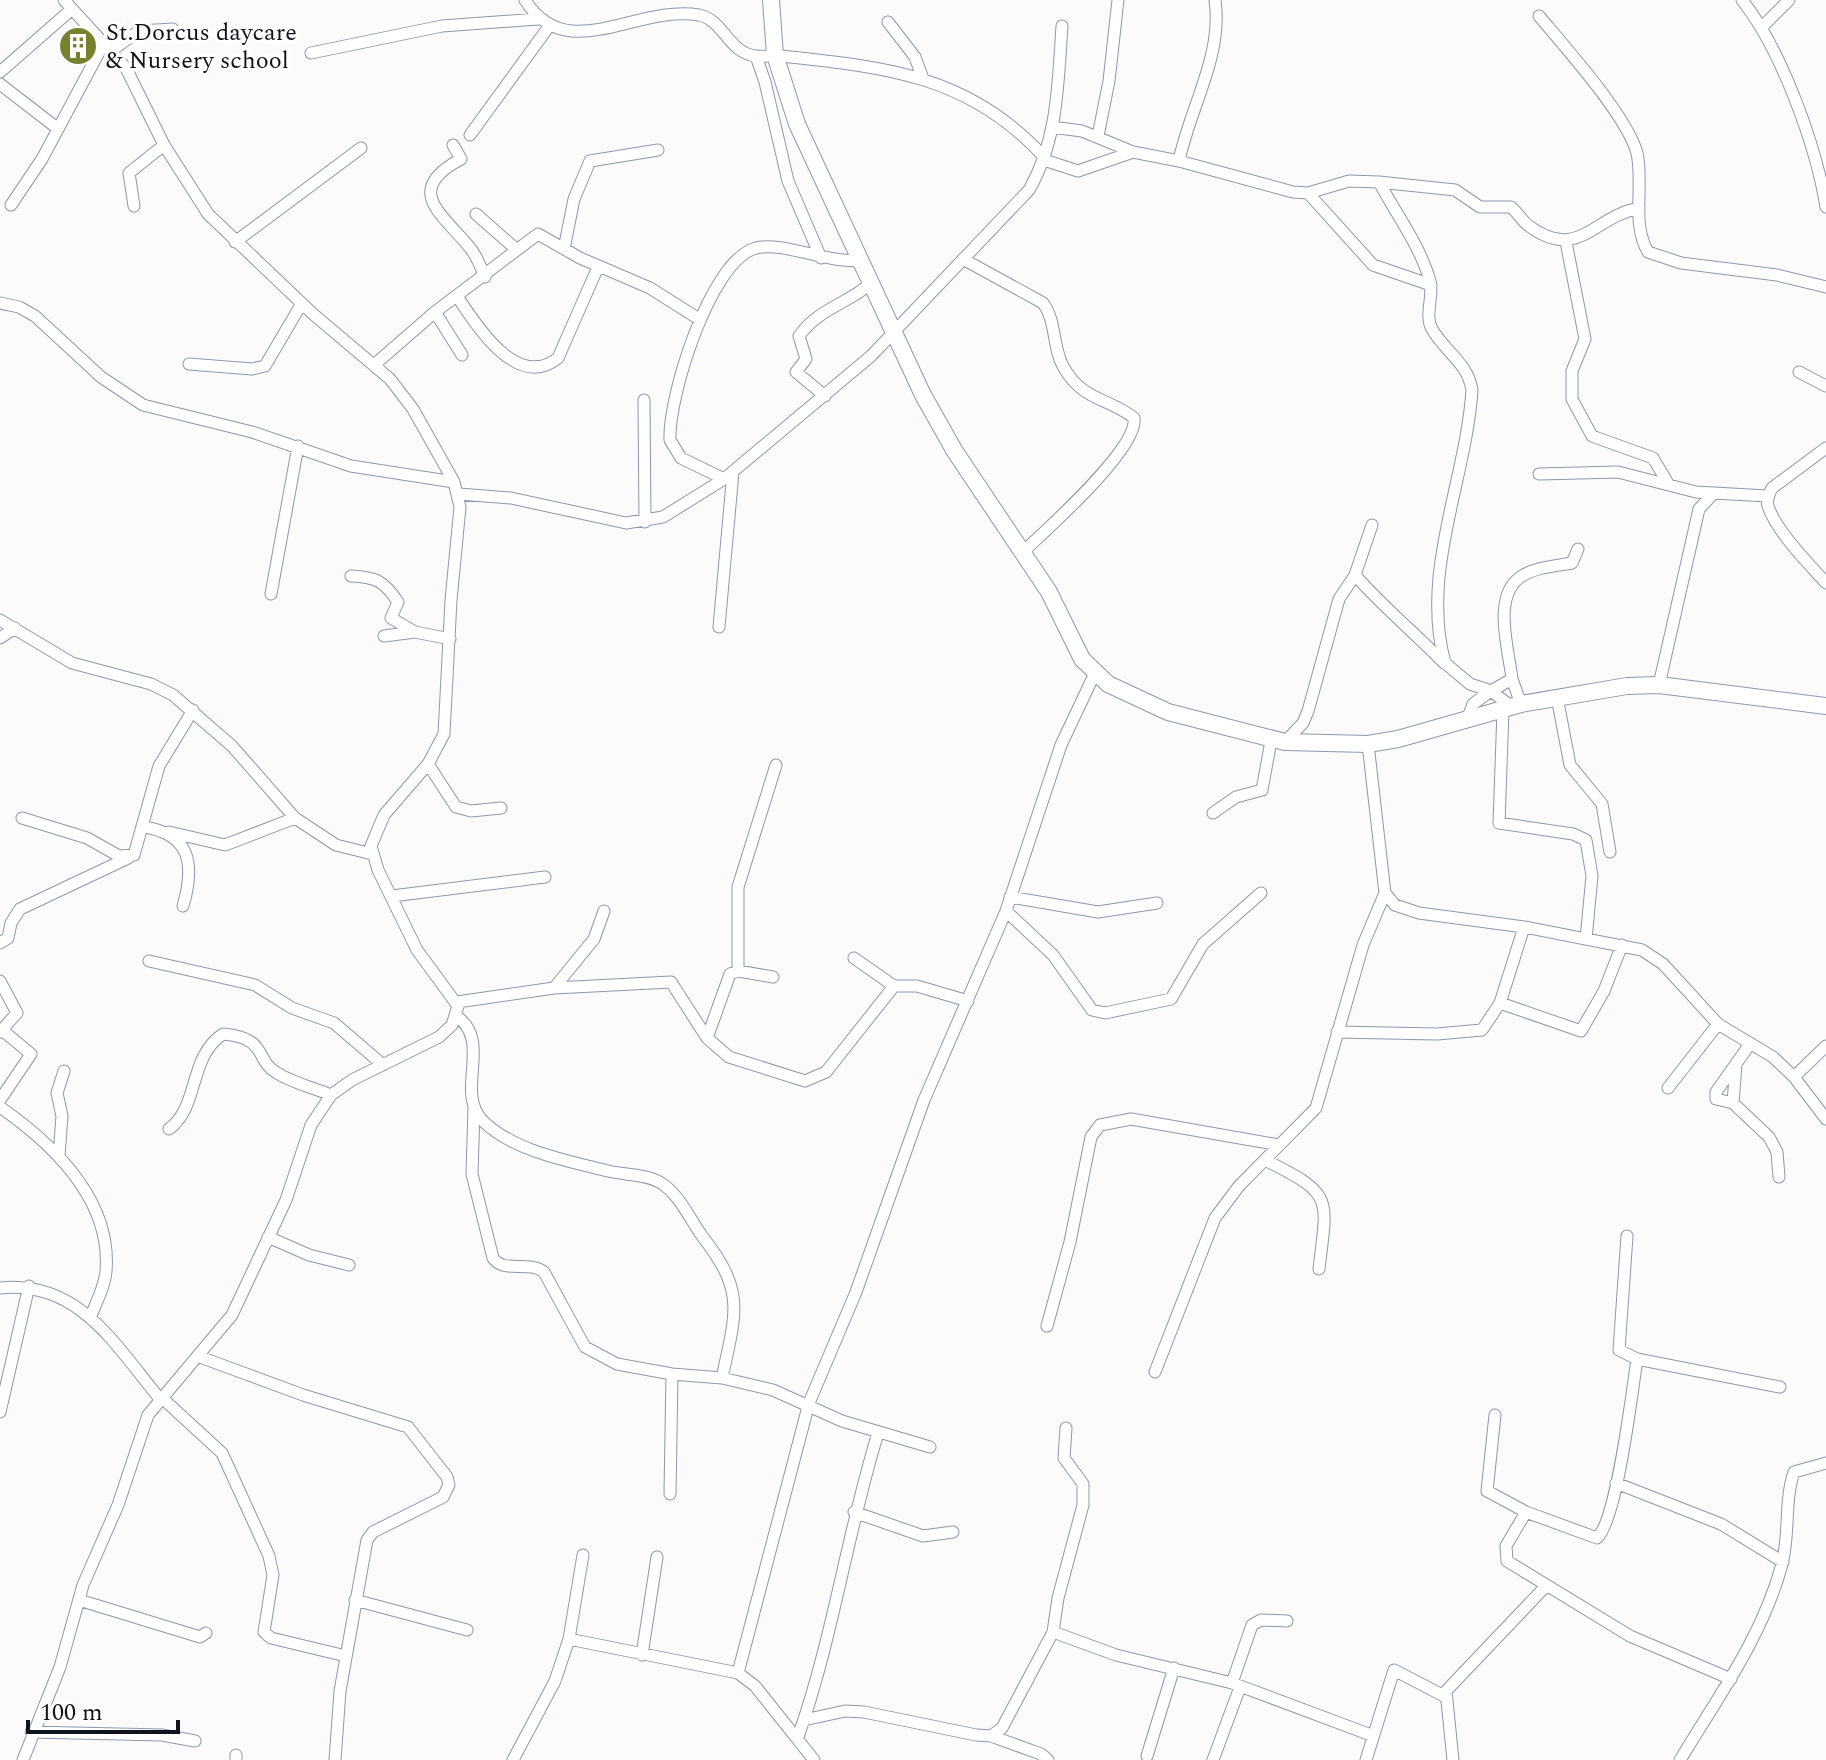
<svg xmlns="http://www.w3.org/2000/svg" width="1826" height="1760" font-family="Spectral,serif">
<rect width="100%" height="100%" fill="#fafbfa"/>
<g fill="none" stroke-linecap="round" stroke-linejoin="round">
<!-- street casing -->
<g stroke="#8e97b0" stroke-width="13">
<path id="street" d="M525,0C567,67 636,4 699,15C724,20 728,53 756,56C764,57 772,55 780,56C886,67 970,75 1045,158
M1742,0C1781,49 1816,145 1826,207
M1539,16C1565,47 1627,116 1637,153C1644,185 1631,223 1648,252L1681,263L1777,275L1826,287
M888,22L915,57L923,79
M1763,26L1789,0
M112,50L139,31L173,29
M311,53L442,26L538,19
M756,56L765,82L788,181L821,258
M0,72L72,9
M0,84L57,128
M1052,127L1082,131L1133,152L1179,161L1293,192L1308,193L1349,181L1379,182L1455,190L1480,207H1511C1518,213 1522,221 1529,226C1578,262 1593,217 1639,208
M470,135L550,25
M1098,136L1109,81L1118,0
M453,145L461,159C401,191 444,215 471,249C477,257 481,267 485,277
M1044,160L1078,171L1133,152
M1179,161C1190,107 1223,56 1215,0
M1379,182C1396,214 1420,245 1430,281C1434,296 1424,315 1432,329C1445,352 1468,363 1472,390C1466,481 1420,572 1445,663L1470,684L1491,691L1512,679L1521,704
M1308,193L1373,265L1431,285
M11,205L42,159L104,43
M134,206L129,173L164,145
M476,214L517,250
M235,242L361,148
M1566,242L1585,339L1572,371V399L1592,436L1653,458L1669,485
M564,249L574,199L590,161L658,150
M963,259L1043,303C1057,322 1052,348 1064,368C1083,401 1109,398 1134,418C1139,448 1046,530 1023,552
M457,296C476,325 517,391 558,358L598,267
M0,303L19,307L35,316L101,377L143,405L252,432L351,466L454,482
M435,312L462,355
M189,364L252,369L265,366L302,303
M374,365L435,312L538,234L580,258L650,288L699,319
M1799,372L1826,386
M825,396L796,372L806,359L799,336C819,308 848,304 871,283
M644,400L645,522
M1826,448L1772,488C1769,494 1766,500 1768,506C1776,531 1809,564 1826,583
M1539,474L1618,472L1696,492L1767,496
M724,479L681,458L670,440C668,398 709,265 753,249C780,239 829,265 862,260
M459,494L511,498L626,523L663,517L724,479L871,356L1029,190C1058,140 1058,83 1062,26
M1372,525L1355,575C1382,606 1415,633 1444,663
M351,576C376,577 384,581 398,602L391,618L415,632
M271,594L298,446
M0,620L72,663L151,684L173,695L232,746L295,818L336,845L372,854
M719,627L733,472
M384,636L415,632L450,639
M0,638L15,628
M1512,679C1509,650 1491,595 1522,576C1536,567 1556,566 1572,563L1578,549
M1659,685L1699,509L1713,494
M1557,697L1570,765L1602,804L1610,852
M1503,710L1499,823L1573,834L1586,840L1592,876L1586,939
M1467,720L1473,704L1491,691L1512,707
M1285,742L1303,723L1308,711L1339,599L1355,575
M1368,744L1385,893L1395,905L1419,913L1524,927L1642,950L1663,964L1718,1024L1773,1057L1794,1077L1826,1119
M428,764L456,807L471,811L501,808
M1213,813L1236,797L1262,790L1271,741
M22,818L87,838L119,856L134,855L159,766L193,710
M144,827C191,834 195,865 183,906
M169,832L225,845L295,818
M392,896L545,877
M1010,897L1098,912L1157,903
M1006,911L1053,955L1092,1010L1105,1013L1171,999L1203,944L1261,893
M0,943L8,938L11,923L20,909L128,858
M854,958L894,986
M149,961L255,985L292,1008L334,1023L383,1065
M738,971V887L776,765
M0,981L17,1013L0,1032
M554,988L594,939L604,911
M457,1002L554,988L671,982L707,1038L729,1057L805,1081L826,1072L894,986H917L968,1001
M1500,1003L1581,1031L1604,991L1622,945
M456,1016C494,1041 453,1093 484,1122C514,1151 568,1161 608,1171C624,1175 647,1174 661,1183C679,1194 690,1219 702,1236C746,1292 736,1312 722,1378
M1337,1032L1437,1034L1482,1030L1500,1003L1524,927
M707,1038L730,974L738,971L773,977
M1750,1044L1716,1092V1099L1733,1103L1769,1137L1777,1152L1779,1177
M1794,1077L1826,1046
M1668,1088L1718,1024
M0,1100L31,1054L2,1030
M1733,1103L1736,1064
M0,1107C53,1144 112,1199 106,1271C105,1286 96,1303 90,1318
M474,1108L472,1174L493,1258C504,1274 529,1260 544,1272L585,1347L617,1364L672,1374L722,1378L773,1390L842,1421L930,1447
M169,1129C200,1106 188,1057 223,1034C269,1038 254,1060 277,1073C293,1083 314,1088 331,1095
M59,1156L62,1116L57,1093L64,1071
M1267,1161C1335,1195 1327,1198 1319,1269
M1627,1236L1619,1350L1637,1359L1780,1387
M268,1237L309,1255L349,1265
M0,1288C79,1280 115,1345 160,1399
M1047,1326L1070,1242L1091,1137L1100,1125L1131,1119L1279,1145
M200,1357L303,1395L408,1427L447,1477L449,1485L443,1497L373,1532L367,1540L340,1691L335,1760
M1155,1372L1215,1218L1239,1186L1316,1108L1363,945L1385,893
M161,1397L222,1453L269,1556L273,1575L264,1632L271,1638L346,1656
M0,1412L29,1286
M1495,1415L1487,1491L1526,1512L1597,1538C1617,1520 1632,1392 1637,1359
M1616,1483L1721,1524L1783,1562
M670,1494L672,1374
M854,1512L923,1536L953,1532
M1526,1512L1506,1546L1507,1561L1630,1636L1731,1679
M79,1600L200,1637L206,1633
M355,1600L467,1630
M1053,1632L1116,1655L1232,1683L1371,1735
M569,1639L738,1673L755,1686L814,1760
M642,1655L657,1557
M738,1673L809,1403L856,1292L924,1100L1006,911L1061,745L1095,673
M1232,1683L1252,1625L1261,1620L1287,1621
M804,1720L845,1711L864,1712L976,1735L991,1736L1002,1728L1053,1632L1058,1598L1083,1505V1484L1064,1458L1066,1428
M31,1732L162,1735L195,1741
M991,1736L1041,1754L1048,1760
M798,1737C833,1638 847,1533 878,1433
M1147,1756L1174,1668
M23,1760L60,1667L83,1585L118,1505L148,1415L232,1315L286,1200L311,1125L331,1095L352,1080L439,1037L452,1025L458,1006L417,950L378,870L371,846L384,815L428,764L444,734L451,600L460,507L454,482L413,409L390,379L313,314L208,214L164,145L126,68L64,0
M236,1760V1755
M513,1760L555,1681L569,1639L583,1555
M1213,1760L1240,1687
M1366,1760L1394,1670L1444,1696
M1453,1760L1446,1691L1545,1587
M1680,1760C1718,1697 1763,1636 1782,1564C1790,1534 1784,1501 1794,1472L1826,1463"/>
</g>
<!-- secondary casing -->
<g stroke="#8e97b0" stroke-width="18">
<path id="secondary" d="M771,0L775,55L797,124L923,395L954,450L1049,592L1082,659L1108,684L1168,712L1285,742L1368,744L1398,739L1521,704L1627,686L1659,685L1826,706"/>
</g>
<!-- street -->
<use href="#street" stroke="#fff" stroke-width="11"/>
<!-- secondary -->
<use href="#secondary" stroke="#fff" stroke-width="16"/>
</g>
<!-- icons -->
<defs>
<g id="building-disc" transform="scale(2)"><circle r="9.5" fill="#77822e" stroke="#fff"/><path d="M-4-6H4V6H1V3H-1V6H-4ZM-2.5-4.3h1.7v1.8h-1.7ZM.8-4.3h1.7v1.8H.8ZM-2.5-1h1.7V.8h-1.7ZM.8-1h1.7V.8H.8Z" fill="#fff"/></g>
</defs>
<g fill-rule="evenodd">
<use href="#building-disc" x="78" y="46"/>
</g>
<g text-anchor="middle" stroke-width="7" stroke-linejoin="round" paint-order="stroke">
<!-- poi labels -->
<g font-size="24" fill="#10131c" stroke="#fff" text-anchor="start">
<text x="106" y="40">St.Dorcus daycare<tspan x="106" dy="28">&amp; Nursery school</tspan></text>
</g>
</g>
<!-- scale -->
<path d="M28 1720v12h150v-12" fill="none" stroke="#10131c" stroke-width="4"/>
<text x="40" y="1720" font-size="24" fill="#10131c" stroke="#ffffff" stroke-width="6" paint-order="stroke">100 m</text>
</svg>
